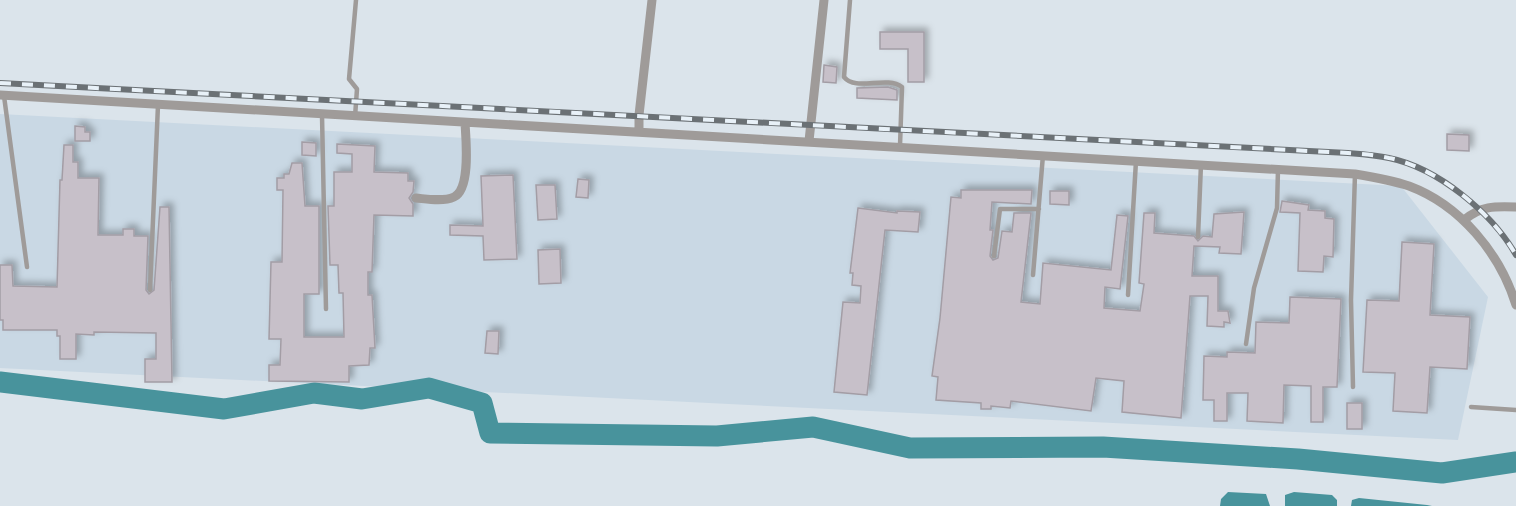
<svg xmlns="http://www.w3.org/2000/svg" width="1516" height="506" font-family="Ubuntu,sans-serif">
<defs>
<filter id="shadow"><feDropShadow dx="4" dy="-4" stdDeviation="3" flood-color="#0004"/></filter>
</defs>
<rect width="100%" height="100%" fill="#dbe4eb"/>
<!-- built -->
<path fill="#c9d8e4" d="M0,114L1401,186L1488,297L1458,440L0,368Z"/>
<!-- water -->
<path fill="#48939c" d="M1228,492L1266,494L1270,506H1220L1221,499Z
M1294,492L1332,495L1337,500V506H1285V495Z
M1359,498L1427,505L1432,506H1351L1352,500Z"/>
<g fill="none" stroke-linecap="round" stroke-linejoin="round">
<!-- river -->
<path stroke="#48939c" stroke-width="21" d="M0,382L224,409L314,393L362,399L429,388L482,403L490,433L717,436L813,427L910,448L1103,447L1298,459L1442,473L1516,462"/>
</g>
<!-- building -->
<path fill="#c7c0c9" stroke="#a39da5" stroke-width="1.5" filter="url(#shadow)" d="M880,32H924V82H908V49H880Z
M824,65L837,67L836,83L823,82Z
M888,87L897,90V100L857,98V88Z
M75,126L85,127V132H90V141H75Z
M1447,134L1469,135V151L1447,150Z
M302,142L316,143V156L302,155Z
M337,144L375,146L374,172L408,173V181H414L413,192L409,198L413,204V216L374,215L372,272H368V295H372L375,348H370L369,365L349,366V382L269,381V365H280L281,339H269L271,262H282L283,190H277V178H284V174H289L292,163H302L305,206H319V294H304V337H344L343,293H339L338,265H330L328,206H334V172H352V154L337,153Z
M64,145H73V162H78V178H99L98,235H123V229H134V236H148L146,290L149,294L154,290L160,207H169L172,382H145V359H156V333L94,332V335L76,334V359H60V336H57V330H3V320H0V265H12L13,286L57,287L60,180H62Z
M513,175L517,259L484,260L483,236L450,235V225L483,226L481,176Z
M578,179L589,180L588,198L576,197Z
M536,185H555L557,219L538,220Z
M961,190H1032L1031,204L992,202L990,230H993L990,256L993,260L998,258L1002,231L1012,232L1014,213H1031L1021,302L1040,304L1043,263L1111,270L1117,215L1128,216L1120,289L1105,287L1104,308L1140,311L1144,284L1139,283L1144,213H1155L1154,233L1194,236L1198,241L1203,236L1212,237L1214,214L1244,212L1241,254L1219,253L1220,247L1194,246L1192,276H1218V311H1228L1230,323L1224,322V327L1207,326L1208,296H1190L1181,418L1122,412L1124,381L1096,378L1091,411L1011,401L1010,408L991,406V409H981V403L936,400L938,377L932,376L940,318L951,197L961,198Z
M1050,191H1069V205L1050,204Z
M1282,201L1309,205L1308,210L1325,211V218L1334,219L1333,257L1324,256L1323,272L1298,271L1300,213L1280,212Z
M858,208L897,213V211L920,212L918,232L885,230L867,395L834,392L843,302L860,303L861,286L852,285L853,273H850Z
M1402,242L1434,244L1430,315L1470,317L1467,369L1430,367L1427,413L1393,411L1395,373L1363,372L1367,300L1399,301Z
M560,249L561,283L539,284L538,250Z
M1290,297L1341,299L1337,387H1323V422H1311V386L1284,385L1283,423L1247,421L1248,393H1227V421H1214V400H1203L1204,356L1227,357V352L1255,353L1256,322L1289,323Z
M487,331H499L498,354L485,353Z
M1347,403H1362V429H1347Z"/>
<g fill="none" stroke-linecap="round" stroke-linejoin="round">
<!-- service -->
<path stroke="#9f9b99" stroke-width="4.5" d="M850,0L844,77C856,92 886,75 902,87L900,146
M4,96L27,267
M322,115L326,309
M355,117L357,89L349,79L356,0
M1198,237L1201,164
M994,256L1000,209H1039
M1033,275L1043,155
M150,290L158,105
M1128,295L1136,161
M1246,344L1254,288L1277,208L1278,169
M1353,387L1351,300L1355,174
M1471,407L1516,410"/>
<!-- minor -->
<path stroke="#9f9b99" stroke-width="9" d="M0,95L1355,174C1373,177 1391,180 1409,186C1460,205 1500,253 1516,305
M639,131V115L652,0
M809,141L824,0
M416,198C427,199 443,202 454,197C471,189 466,140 465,123
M1464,220C1481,206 1494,206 1516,207"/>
<!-- rail casing -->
<g stroke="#6b7175" stroke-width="6">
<path id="rail" d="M0,83L1348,153C1361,154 1376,155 1389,158C1438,168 1492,213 1516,255"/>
</g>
<!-- rail -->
<use href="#rail" stroke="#e8f1f8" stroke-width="4" stroke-dasharray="11" stroke-linecap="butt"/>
</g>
</svg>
